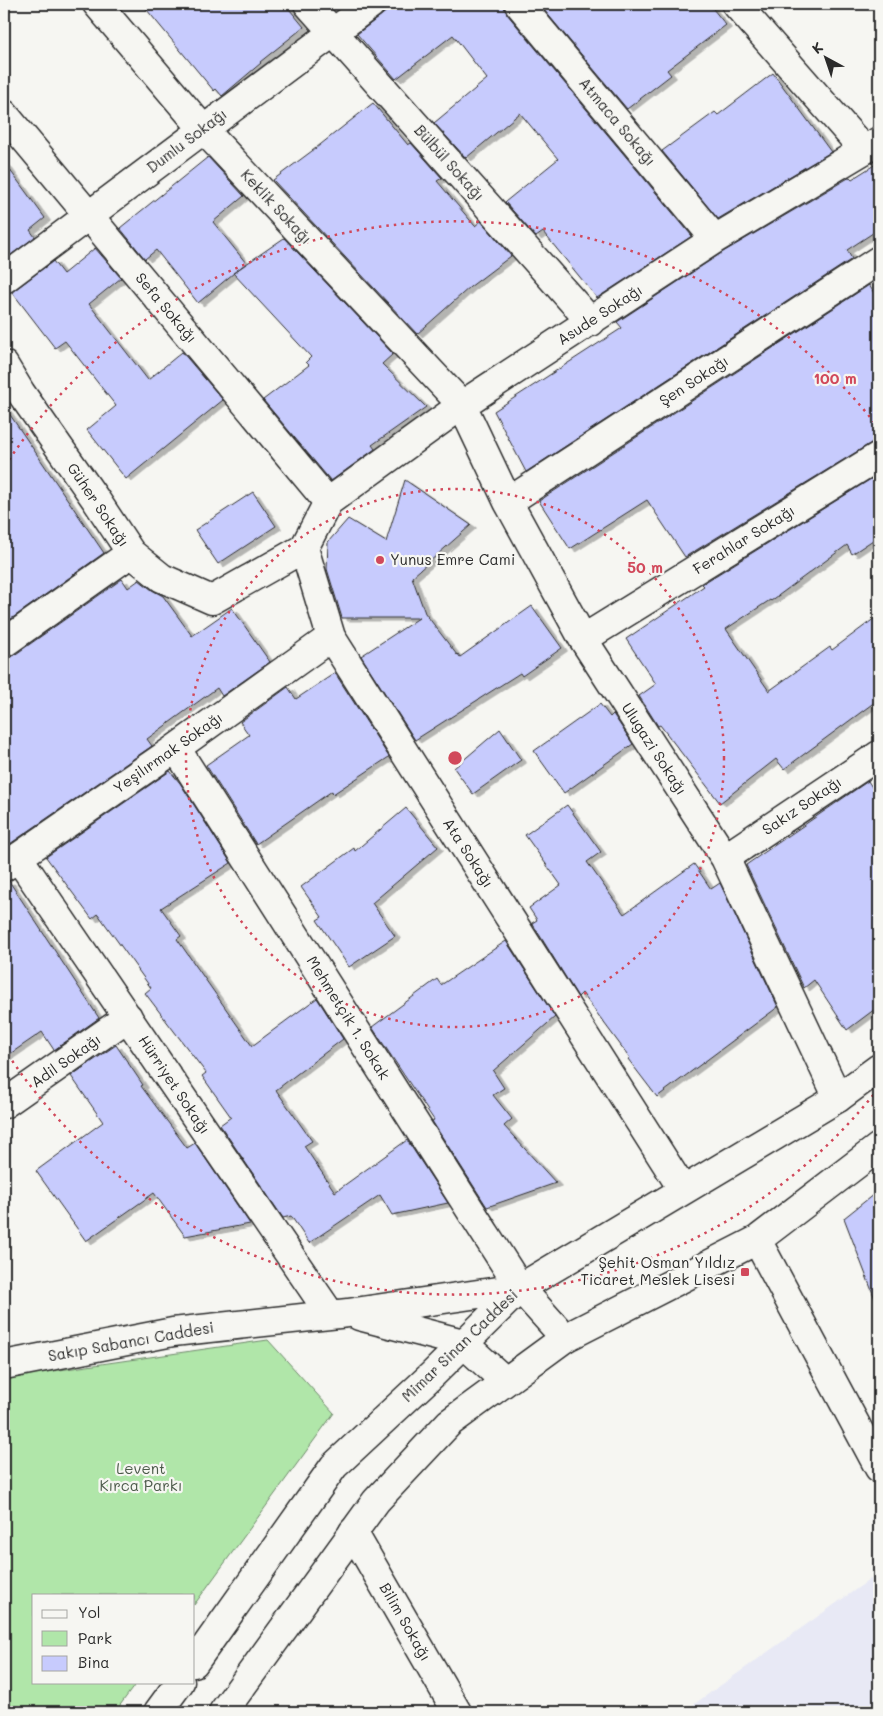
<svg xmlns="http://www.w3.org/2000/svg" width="883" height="1716" font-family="Mali,sans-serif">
<defs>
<filter id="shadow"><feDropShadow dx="5.5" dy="3" stdDeviation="0" flood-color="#0004"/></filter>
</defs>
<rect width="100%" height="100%" fill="#f6f6f2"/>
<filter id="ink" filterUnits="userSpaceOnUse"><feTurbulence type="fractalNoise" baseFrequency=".02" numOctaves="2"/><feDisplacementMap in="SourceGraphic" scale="10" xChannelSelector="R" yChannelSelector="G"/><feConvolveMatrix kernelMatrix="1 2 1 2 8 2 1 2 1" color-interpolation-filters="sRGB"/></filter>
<g filter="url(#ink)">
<!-- built -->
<path fill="#e8e9f5" d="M879,1573V1712H683Z"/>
<!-- green -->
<path fill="#b0e6a9" stroke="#6e886a" d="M268,1340L334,1413L194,1605V1595H34V1682H137L115,1712H4V1378Z"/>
<!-- building -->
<path fill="#c7cbfd" stroke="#2b2b2b" filter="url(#shadow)" d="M142,4H285L304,27L260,62L261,63L222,96L216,89L214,91Z
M396,4H504L507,14L692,236L597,298L543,232L536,237L505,202L558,159L520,113L466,158L434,123L487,79L453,35L396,79L357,34Z
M539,4H709L726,25L667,70L671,75L627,109Z
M773,73L831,152L718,219L662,151L715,112L718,115Z
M373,103L408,145L411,143L442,178L437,181L475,226L481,221L511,256L470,287L417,334L273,180L316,148Z
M208,157L244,196L213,222L246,263L198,303L156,250L145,259L120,228Z
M4,162L45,218L30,230L35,237L4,260Z
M879,162V229L847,250L852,259L526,472L494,411L622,328L617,322L723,252L850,177L852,179Z
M284,238L393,354L382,364L426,407L372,445L375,449L331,481L263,400L309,365L306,362L311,357L233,273Z
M95,248L121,278L89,304L148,380L182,352L223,400L126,479L87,430L116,406L65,341L55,348L12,292L53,261L63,274Z
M869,285L879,301V440L871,443L685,557L647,500L570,549L539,501Z
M4,406L104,553L4,624Z
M879,474V536L852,554L847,545L771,601L770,600L726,629L769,691L830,647L832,650L879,615V699L784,769L776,759L720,803L660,725L658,726L639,696L656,684L626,639L704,586L702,584Z
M405,480L471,525L412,577L425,613L457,655L458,654L460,657L532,606L562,648L522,676L520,673L415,740L361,656L419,618H342L327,569L328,542L348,519L386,542Z
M253,492L276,526L218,564L195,530Z
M122,579L128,588L139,580L152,590L163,596L192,636L232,608L270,662L222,696L217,688L147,739L152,746L4,848V658L13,656Z
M335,673L389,757L333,794L332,791L256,844L206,765L249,735L240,722L288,687L296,699Z
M600,704L610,717L613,714L633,744L564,793L534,751Z
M500,729L521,760L473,794L454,768Z
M170,771L180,783L231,863L161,908L181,936L177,939L252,1046L317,998L343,1039L276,1090L312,1141L304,1146L335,1192L407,1140L448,1203L392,1215L380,1195L309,1243L291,1216L283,1218L220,1125L231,1117L202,1076L206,1073L145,993L151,988L98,914L92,919L46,857Z
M868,781L879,798V1006L847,1030L814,980L804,988L746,865Z
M567,805L601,852L587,862L624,914L694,864L711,889L720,883L778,1007L657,1097L628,1059L630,1058L582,993L578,997L532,923L537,920L529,908L561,885L525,835Z
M406,808L438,847L372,903L395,936L349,967L317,920L322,917L301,887L354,848L355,851Z
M9,881L99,1018L54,1050L42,1032L4,1058V882Z
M506,941L555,1017L493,1071L504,1088L493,1095L512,1119L504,1126L556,1183L487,1207L432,1121L434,1120L372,1027L437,979L441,985Z
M116,1045L143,1085L141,1086L187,1148L195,1143L250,1224L185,1236L154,1193L86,1241L36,1171L103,1122L71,1076Z
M879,1190V1304H877L844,1218Z"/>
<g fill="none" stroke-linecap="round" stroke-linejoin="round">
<!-- street casing -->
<g stroke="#2b2b2b" stroke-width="31">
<path id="street" d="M97,4L203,129L462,405L508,502L583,639L725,858L838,1098
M308,4L591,322
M519,4L715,239
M736,4L864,150
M4,114L328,502
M4,279L371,4
M4,365L21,393L96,500L131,553L162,578L212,600L304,548
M508,502L879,260
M583,639L879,456
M4,643L131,553
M176,748L520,1288L565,1338
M18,857L330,1314
M725,858L879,755
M4,867L176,748L331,637
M4,1104L128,1017
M683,1190L331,637L304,548L328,502L462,405L715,239L879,141
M353,1532L457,1712"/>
</g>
<!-- secondary casing -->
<g stroke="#2b2b2b" stroke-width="31">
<path id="secondary" d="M757,1240L879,1468
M359,1316L463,1343L505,1381
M4,1365L173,1332L348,1313L520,1288
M194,1663L334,1466L433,1374L520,1288L838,1098L879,1068
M158,1712L180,1682
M223,1712L376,1501L449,1423L565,1338L757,1240L879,1147"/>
</g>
<!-- street -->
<use href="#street" stroke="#f6f6f2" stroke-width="28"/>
<!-- secondary -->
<use href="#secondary" stroke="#f6f6f2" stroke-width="28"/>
</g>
</g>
<!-- distance rings -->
<g fill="none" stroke="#d1495b" stroke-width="2.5" stroke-dasharray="2.5 5">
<circle cx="455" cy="758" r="269"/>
<path d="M878 1089A537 537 0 0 1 5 1050M5 466A537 537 0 0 1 878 427"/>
</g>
<!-- markers -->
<g fill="#d1495b" stroke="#f6f6f2" stroke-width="2">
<circle cx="380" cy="560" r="5"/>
<rect x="740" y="1267" width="10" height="10" rx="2.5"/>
</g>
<g text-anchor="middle" stroke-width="4.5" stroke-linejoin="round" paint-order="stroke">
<!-- street labels -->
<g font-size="15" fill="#2b2b2b" stroke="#f6f6f2">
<text transform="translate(617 122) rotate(50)" y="5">Atmaca Sokağı</text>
<text transform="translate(187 141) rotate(-37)" y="5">Dumlu Sokağı</text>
<text transform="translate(449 163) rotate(48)" y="5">Bülbül Sokağı</text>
<text transform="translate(276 207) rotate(47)" y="5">Keklik Sokağı</text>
<text transform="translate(166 308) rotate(50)" y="5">Sefa Sokağı</text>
<text transform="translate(600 315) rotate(-33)" y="5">Asude Sokağı</text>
<text transform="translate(694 381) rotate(-33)" y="5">Şen Sokağı</text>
<text transform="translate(98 505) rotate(56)" y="5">Güher Sokağı</text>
<text transform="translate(744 540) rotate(-32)" y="5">Ferahlar Sokağı</text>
<text transform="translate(654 749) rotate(57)" y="5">Ulugazi Sokağı</text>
<text transform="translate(168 753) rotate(-35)" y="5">Yeşilırmak Sokağı</text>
<text transform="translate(802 806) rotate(-34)" y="5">Sakız Sokağı</text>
<text transform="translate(468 853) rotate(57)" y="5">Ata Sokağı</text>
<text transform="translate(348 1018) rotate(58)" y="5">Mehmetçik 1. Sokak</text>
<text transform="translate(66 1061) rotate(-35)" y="5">Adil Sokağı</text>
<text transform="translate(174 1085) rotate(56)" y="5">Hürriyet Sokağı</text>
<text transform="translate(131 1342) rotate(-10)" y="5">Sakıp Sabancı Caddesi</text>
<text transform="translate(460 1346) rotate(-44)" y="5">Mimar Sinan Caddesi</text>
<text transform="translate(405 1622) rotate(60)" y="5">Bilim Sokağı</text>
</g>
<!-- poi labels -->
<g font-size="15" fill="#2b2b2b" stroke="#f6f6f2" text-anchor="start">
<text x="390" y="565">Yunus Emre Cami</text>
<text x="735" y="1268" text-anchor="end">Şehit Osman Yıldız<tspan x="735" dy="17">Ticaret Meslek Lisesi</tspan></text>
</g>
<!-- park labels -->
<g font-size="15" fill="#4c5a4a" stroke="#f6f6f2">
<text x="141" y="1474">Levent<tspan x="141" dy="17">Kırca Parkı</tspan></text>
</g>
</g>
<circle cx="455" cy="758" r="8" fill="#d1495b" stroke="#f6f6f2" stroke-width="2.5"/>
<g font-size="15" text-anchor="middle" font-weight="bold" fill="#d1495b" stroke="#f6f6f2" stroke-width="4.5" stroke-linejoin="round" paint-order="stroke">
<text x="835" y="384">100 m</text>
<text x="645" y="573">50 m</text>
</g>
<!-- margin -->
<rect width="883" height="1716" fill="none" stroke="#f6f6f2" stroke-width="20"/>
<rect x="10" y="10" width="863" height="1696" fill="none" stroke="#2b2b2b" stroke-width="2" filter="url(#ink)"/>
<!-- legend -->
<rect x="32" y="1594" width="162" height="90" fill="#f6f6f2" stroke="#a5a5a2"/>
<rect x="42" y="1610" width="25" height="8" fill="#f6f6f2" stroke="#a5a5a2"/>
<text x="78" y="1618" font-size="15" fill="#2b2b2b">Yol</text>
<rect x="42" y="1631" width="25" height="15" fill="#b0e6a9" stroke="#a5a5a2"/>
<text x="78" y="1644" font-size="15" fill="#2b2b2b">Park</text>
<rect x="42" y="1656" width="25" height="15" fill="#c7cbfd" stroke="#a5a5a2"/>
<text x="78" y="1668" font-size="15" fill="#2b2b2b">Bina</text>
<!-- north arrow -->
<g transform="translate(826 58) rotate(320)" stroke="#f6f6f2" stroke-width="4" paint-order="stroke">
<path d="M0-4L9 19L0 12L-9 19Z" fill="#2b2b2b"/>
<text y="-8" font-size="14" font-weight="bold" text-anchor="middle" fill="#2b2b2b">K</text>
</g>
</svg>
